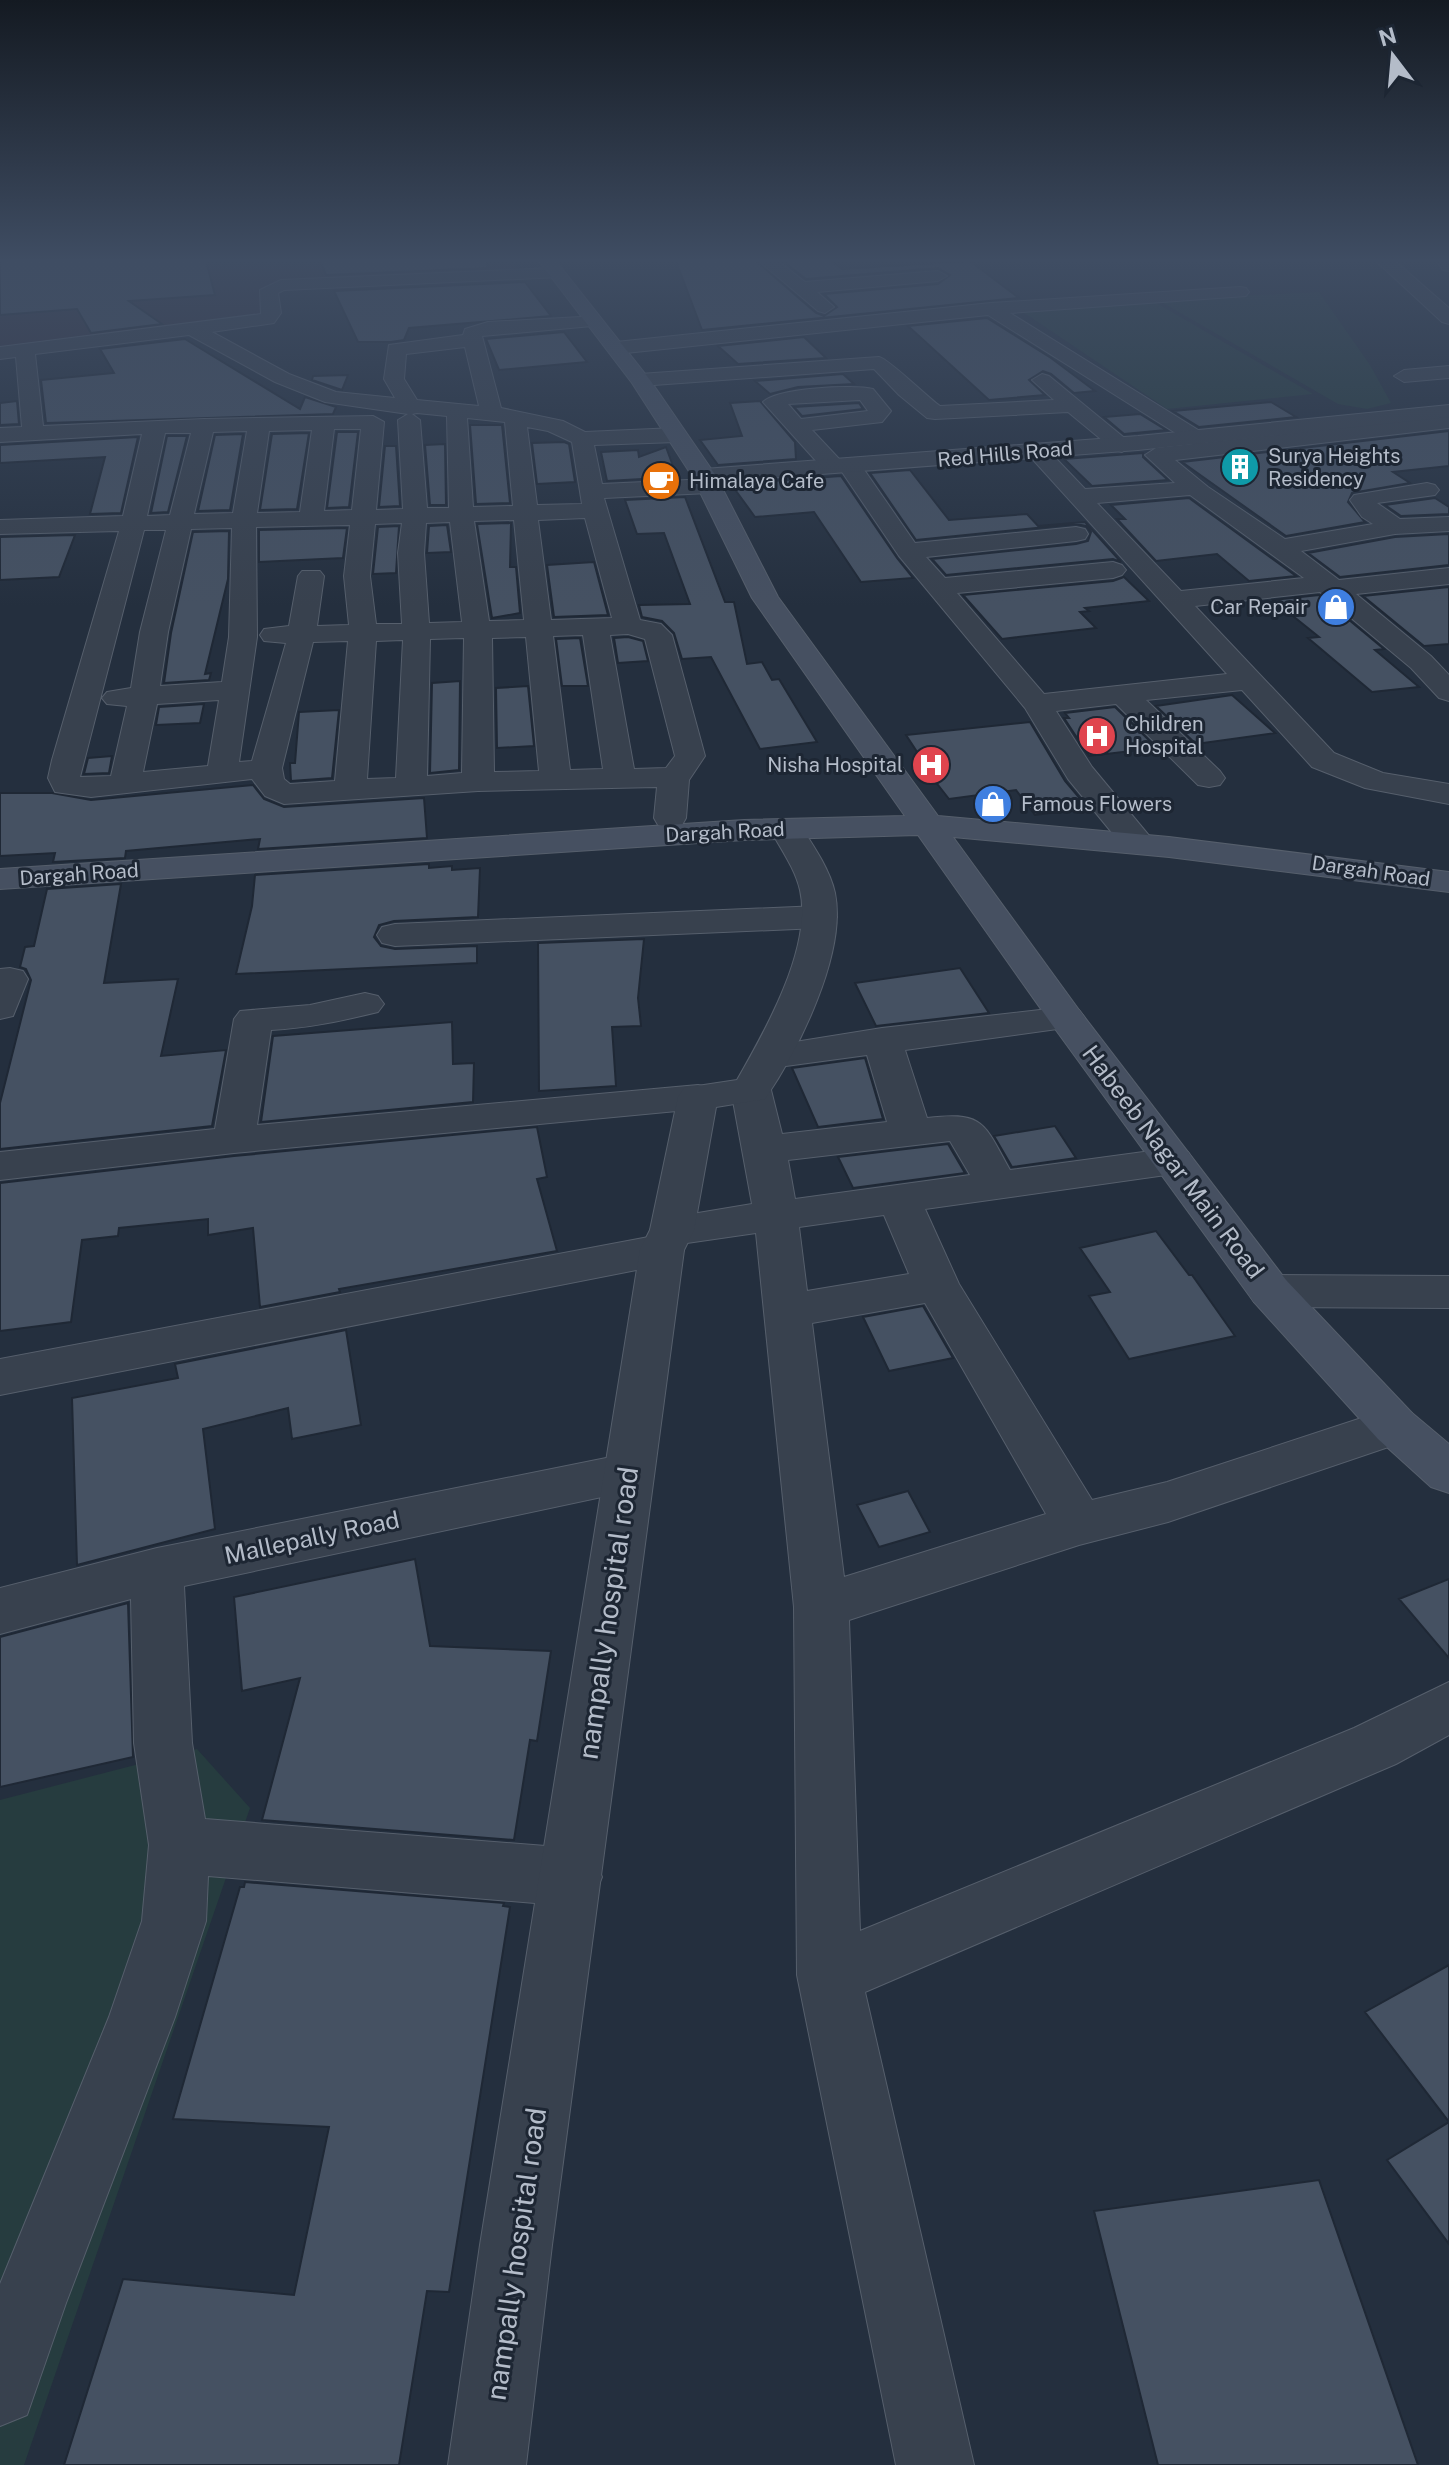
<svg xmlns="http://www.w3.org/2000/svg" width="1449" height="2465" font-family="'Public Sans',sans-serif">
<rect width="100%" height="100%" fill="#242f3e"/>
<!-- medical -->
<path fill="#32303f" d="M0,261H514L519,274L277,288L273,318L0,349Z"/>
<!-- green -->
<path fill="#263c3f" d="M1319,292L1370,365L1391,403L1367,409L1338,404L1158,300Z
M1153,301L1313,394L1167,409L1023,312Z
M197,1749L250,1808L24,2465H0V1800Z"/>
<!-- building -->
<path fill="#455162" stroke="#1f2835" stroke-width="2" d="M0,261H206L215,295L129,301L162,324L91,333L77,309L0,315Z
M320,261H487L488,268L326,275Z
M676,261H756L816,313L824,316L837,307L824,294L938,284L950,275L938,268L806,279L783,261H831L842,269L970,261L1019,298L702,330Z
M525,282L551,316L409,328L404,340L391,342H358L334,291Z
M987,318L1051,358L1095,391L1074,393L1051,374L1043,371L1029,380L1045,395L989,400L908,326Z
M564,332L587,362L499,370L486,339Z
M804,337L826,358L738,364L718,346Z
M185,339L300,409L305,397L336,407L333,414L46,423L41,380L114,373L100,349Z
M843,374L854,384L798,387L770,394L755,381Z
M348,375L342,390L312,380L313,376Z
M17,401L19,424L0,425V403Z
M760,401L795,442L796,459L718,465L700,440L742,436L730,403Z
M1271,402L1296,417L1199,427L1173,411Z
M859,403L863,409L802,416L794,407Z
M1140,414L1166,430L1124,434L1104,417Z
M470,425H502L510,503L476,504Z
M1449,431V466L1393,472L1410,483L1352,493L1348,502L1365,522L1286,536L1182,462Z
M337,432H358L349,507L327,508Z
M309,433L297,509L260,510L272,434Z
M243,434L230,510L198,511L215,435Z
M167,436H187L168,512L151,513Z
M138,437L121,513L90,514L105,457L0,463V445Z
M564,442L569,444L575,482L537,484L532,443Z
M445,444L446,505H430L425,445Z
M385,446H396L400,506L379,507Z
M666,447L677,477L607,481L601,452L638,450L639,457Z
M1143,453V457L1168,480L1092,486L1064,459Z
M910,470L949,520L1027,514L1038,526L1085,522L1121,562L1113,559L946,575L932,559L1076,544L1088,541L1091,532L1086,526L1076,524L916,540L870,473Z
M841,476L897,558L913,578L861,582L814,512L755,517L731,484Z
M685,497L725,602H734L747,664L762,662L772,680L779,679L817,742L760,749L711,657L682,659L674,633L662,621L642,617L639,605L690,604L664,533L637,534L625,500Z
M1189,498L1296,576L1249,581L1217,554L1156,561L1117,519H1125L1111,505Z
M1435,498L1449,507V514L1401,516L1385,505Z
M511,523L510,567H516L520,613L492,618L477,524Z
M447,525L451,552L427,553L429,526Z
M399,526L396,573L373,574L378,527Z
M347,528L343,558L259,562V530Z
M229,531L228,579L205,674L211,673L209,680L164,683L171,633L193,532Z
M1449,534V565L1340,577L1308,553L1395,537Z
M75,535L59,577L0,580V537Z
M594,562L608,615L554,617L547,565Z
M1124,577L1149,601L1085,608L1089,611L1080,612L1096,628L1002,639L963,595L1113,581Z
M1449,587V644L1424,646L1363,596Z
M1319,595L1384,649L1375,650L1419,687L1372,692L1308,638L1319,637L1273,600Z
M628,637L643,641L648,661L618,663L614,638Z
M580,638L588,686H562L556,639Z
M460,681L459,770L430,773L432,683Z
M528,686L534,746L497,748L496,688Z
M1232,695L1275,733L1196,744L1156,706Z
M204,704L200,723L156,725L159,707Z
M1115,707L1157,748L1089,756L1064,718H1069L1065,713Z
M339,710L332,778L291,781L290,763H295L299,712Z
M1030,722L1065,781L1088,808L1035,815L1016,790L949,799L920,762L923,761L906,735Z
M112,756L109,773L84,774L88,758Z
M253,785L264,799L284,807L424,798L427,838L258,849L260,839L126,851L125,858L53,862L55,853L0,856V793H52L91,800Z
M429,864V868L452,866V870L480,868L478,917L394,921L379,925L374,937L381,946L395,949L477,946V963L236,974L252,906L255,875Z
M121,884L104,983L178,979L161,1056L226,1050L212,1126L0,1149V1103L31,980L26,969L20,967L25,947L34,946L47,889Z
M644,939L638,998L641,1026L612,1027L616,1086L539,1091L538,943Z
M960,968L989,1013L876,1026L855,983Z
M452,1022L453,1064L474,1063L473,1102L261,1122L273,1036Z
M865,1058L883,1119L818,1127L792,1068Z
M1055,1126L1076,1158L1012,1167L994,1136Z
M537,1127L547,1177L537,1179L557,1251L339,1289L340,1292L260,1307L253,1228L208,1235V1219L119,1228L118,1236L82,1240L71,1322L0,1331V1183L234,1156Z
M948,1144L965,1173L853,1188L838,1157Z
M1156,1231L1189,1275H1192L1235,1336L1129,1359L1089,1296L1110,1292L1080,1248Z
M923,1306L953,1358L889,1371L863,1317Z
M346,1330L361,1425L292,1439L288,1408L203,1429L215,1529L77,1565L72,1398L178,1378L175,1364Z
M908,1491L930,1532L879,1547L857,1505Z
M415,1559L430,1646L551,1651L537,1741L530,1740L514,1840L262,1820L300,1678L242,1691L234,1597Z
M1449,1579V1658L1399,1599Z
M128,1603L133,1757L0,1787V1637Z
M245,1882L504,1903L503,1906L510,1907L449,2292L427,2291L399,2465H64L123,2279L294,2295L329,2127L173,2119L240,1887H244Z
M1449,1965V2122L1365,2012Z
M1449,2122V2244L1387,2160Z
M1319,2180L1418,2465H1158L1094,2211Z"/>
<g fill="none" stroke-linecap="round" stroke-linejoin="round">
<!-- minor casing -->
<g stroke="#565f6c" stroke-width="2">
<path id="minor" d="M759,261H778L805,282L938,271L947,276L938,281L817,292L834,307L825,313L818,311Z
M1376,261H1395L1449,308V324L1442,322Z
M554,268L560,269L563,273L560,277L284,290L278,293L281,313L274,323L212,332L289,374L336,392L395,398L384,379L389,345L463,335L465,329L488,322L599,316L601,320L599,324L592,326L482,336L501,408L563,421L585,432L676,428L687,435L676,442L594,445L602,484L709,479L717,481L721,486L717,491L709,493L604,498L640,620L661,624L672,635L705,756L689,780L686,818L682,825L670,828L658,825L654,818L657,787L478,791L284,804L265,796L252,779L91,797L55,792L48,778L52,760L119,531L0,534V520L123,516L142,434L0,442V428L22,427L16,357L0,359V347L261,314L260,290L281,280ZM189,335L275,382L325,402L408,414L398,420L403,509L376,510L384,422L373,416L204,419L43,426L35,354ZM465,347L479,406L417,400L404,379L406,354ZM417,413L447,416L449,508H427L420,420L412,414ZM467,418L505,422L513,506L473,507ZM527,427L548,431L572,442L582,504L537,505ZM334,429H361L352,510L324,511ZM312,430L300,512L257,513L269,431ZM247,431L233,513L194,514L213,432ZM165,433H191L170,515L147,516ZM585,518L612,618L551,620L538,520ZM514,520L524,620L489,621L474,521ZM450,522L462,622L429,623L424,553L426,523ZM402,523L398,553L402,624H376L370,576L375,524ZM350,525L344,576L349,625L317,626L324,576L320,571H302L298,576L289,626L264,629L260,635L264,641L286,643L252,761L239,762L257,637L256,527ZM232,528L229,637L222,682L160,686L168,632L191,529ZM144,530H166L140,632L131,688L107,692L102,698L107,704L127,706L111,776L80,777ZM628,634L645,639L675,756L666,768L634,769L610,635ZM583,635L603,769L570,770L553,636ZM526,637L539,771L494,772L492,638ZM464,638L462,773L427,776L430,639ZM403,640L396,778L367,779L376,641ZM348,641L335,781L290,784L284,779L282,768L313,642ZM219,700L208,766L143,772L157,704Z
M1240,287L1246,288L1249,292L1246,296L1010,313L1203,433L1206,438L1200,443L1449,416V428L1175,460L1208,487L1285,539L1373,524L1362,517L1350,500L1354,495L1427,483L1435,485L1439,490L1435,495L1377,503L1400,519L1449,517V531L1395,534L1301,551L1339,580L1449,568V584L1356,594L1431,656L1449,675V701L1439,698L1411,668L1320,592L1195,606L1334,753L1383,773L1449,784V804L1365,788L1312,767L1242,690L1146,700L1220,771L1225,778L1220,785L1209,787L1198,785L1116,704L1056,711L1092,767L1156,844L1151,851L1139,854L1127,851L1068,779L1025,708L899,556L842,472H826L763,402C776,388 854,384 873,389L891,411L882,422L812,430L842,462L858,461L915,543L1076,527L1085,529L1088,534L1085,539L1076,541L926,557L945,578L1113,562L1122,565L1126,570L1122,575L1113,578L957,593L1044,694L1227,674L1026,452L1029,447H1045L1085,489L1175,483L1145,455L1156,448L1193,444L988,315L616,354L606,348L616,342L991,303ZM860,400L868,411L801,419L788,404ZM1190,495L1304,578L1181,591L1097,503Z
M879,357C889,359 927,397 940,406L1054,400L1032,380L1042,374L1049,376L1133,445L1122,452L1114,450L1068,412L935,419L927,418L899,395L874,369L640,386L630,380L640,374Z
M1449,366V378L1404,382L1394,376L1404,370Z
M819,906L831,910L837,917L831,924L819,928L395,946L382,943L377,935L382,927L395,924Z
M10,968L23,971L28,979L13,1016L0,1019V969Z
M365,993L378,996L384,1004L378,1012C341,1021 309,1028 271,1030L257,1125L698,1085L712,1088L718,1097L712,1106L698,1109L234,1153L0,1180V1152L215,1129L234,1019L240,1011L310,1005Z
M1066,1007L1079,1010L1085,1018L1079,1026L905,1050L927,1118C984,1111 984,1123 1010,1170L1173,1148L1188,1152L1194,1161L1188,1170L1173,1174L925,1209L959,1284L1092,1500L1167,1482L1395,1407L1412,1413L1420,1426L1412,1439L1168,1522L1079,1545L849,1620L860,1931L1354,1728L1449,1682V1735L1396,1764L865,1992L974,2465H896L797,1975L794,1607L756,1233L680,1244L684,1250L678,1261L662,1265L0,1395V1359L654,1236L650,1230L656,1220L752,1204L731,1090L737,1081L751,1078L765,1081L771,1090L782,1134L887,1122L867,1055L771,1068L757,1064L751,1056L757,1048L882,1028ZM950,1141L970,1175L795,1199L788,1160ZM884,1215L909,1274L807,1291L799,1227ZM925,1303L1046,1514L844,1577L812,1323Z
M1270,1275L1449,1276V1308L1270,1307L1254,1302L1247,1291L1254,1280Z
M626,1454L644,1460L651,1474L644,1488L184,1586L192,1743L205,1819L571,1848L593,1856L602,1877L593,1898L571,1906L208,1876L206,1921L175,2017L66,2303L27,2415L0,2426V2284L109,2017L142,1921L149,1845L134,1743L131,1599L0,1634V1588L157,1548Z"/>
</g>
<!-- tertiary casing -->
<g stroke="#565f6c" stroke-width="2">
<path id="tertiary" d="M1436,261H1449V271L1443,270Z
M1449,405V417L1138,450L704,483L696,481L692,476L696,471L704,469L1138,436Z
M786,819L798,822C811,842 830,869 835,893C847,953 799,1049 765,1099L716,1107L694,1230L684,1250L552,2245L526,2465H448L480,2245L640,1250L650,1230L678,1097L684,1088L737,1080C765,1031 813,947 800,890C795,868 780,848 770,829L774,822Z"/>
</g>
<!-- secondary casing -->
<g stroke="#565f6c" stroke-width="2">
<path id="secondary" d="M539,261H556L650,380L716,476L778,597L938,816L1169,837L1449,872V892L1169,857L953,837L1079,1010L1286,1280L1412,1413L1449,1444V1493L1431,1487L1378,1439L1254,1302L1053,1026L918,835L744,840L0,889V869L744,820L905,816L752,598L692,476L632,383Z"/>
</g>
<!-- minor -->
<use href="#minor" fill="#38414e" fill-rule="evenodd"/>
<!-- tertiary -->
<use href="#tertiary" fill="#38414e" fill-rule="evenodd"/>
<!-- secondary -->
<use href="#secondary" fill="#465061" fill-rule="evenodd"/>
</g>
<!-- sky -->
<linearGradient id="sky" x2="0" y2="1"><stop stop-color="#141a22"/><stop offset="0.43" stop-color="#3f4d63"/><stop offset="1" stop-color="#3f4d63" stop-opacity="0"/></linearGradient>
<rect width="1449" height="606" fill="url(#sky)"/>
<!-- icons -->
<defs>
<g id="building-disc" transform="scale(2)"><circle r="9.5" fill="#0f9aa8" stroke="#1d2633"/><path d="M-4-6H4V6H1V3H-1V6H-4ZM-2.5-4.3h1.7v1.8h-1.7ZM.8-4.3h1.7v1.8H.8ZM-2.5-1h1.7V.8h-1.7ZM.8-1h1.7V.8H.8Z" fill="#fff"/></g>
<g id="cafe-disc" transform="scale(2)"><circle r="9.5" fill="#e8710a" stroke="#1d2633"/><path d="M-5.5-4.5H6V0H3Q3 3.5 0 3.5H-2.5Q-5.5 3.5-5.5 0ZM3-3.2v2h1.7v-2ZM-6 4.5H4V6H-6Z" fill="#fff"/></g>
<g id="shop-disc" transform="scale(2)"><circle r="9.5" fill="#3f7fe0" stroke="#1d2633"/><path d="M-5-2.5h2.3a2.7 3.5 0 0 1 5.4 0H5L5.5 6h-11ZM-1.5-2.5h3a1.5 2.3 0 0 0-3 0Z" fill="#fff"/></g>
<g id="hospital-disc" transform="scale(2)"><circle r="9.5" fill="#e0444e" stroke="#1d2633"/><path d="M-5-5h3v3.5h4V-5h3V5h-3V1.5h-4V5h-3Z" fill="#fff"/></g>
</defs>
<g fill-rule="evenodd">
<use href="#building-disc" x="1240" y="467"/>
<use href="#cafe-disc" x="661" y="481"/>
<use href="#shop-disc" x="1336" y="607"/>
<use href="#hospital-disc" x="1097" y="736"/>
<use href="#hospital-disc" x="931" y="765"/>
<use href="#shop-disc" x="993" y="804"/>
</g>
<g text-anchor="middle" stroke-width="6" stroke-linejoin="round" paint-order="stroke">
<!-- far-street labels -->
<g font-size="20" fill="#b4bcc9" stroke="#1d2633">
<text transform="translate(1005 454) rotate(-5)" y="7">Red Hills Road</text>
<text transform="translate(725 832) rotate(-3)" y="7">Dargah Road</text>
<text transform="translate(1371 871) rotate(8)" y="7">Dargah Road</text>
<text transform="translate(79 874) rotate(-4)" y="7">Dargah Road</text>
</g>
<!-- far-poi labels -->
<g font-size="20" fill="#b4bcc9" stroke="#1d2633" text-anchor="start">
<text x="1268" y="463">Surya Heights<tspan x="1268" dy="23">Residency</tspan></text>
<text x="689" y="488">Himalaya Cafe</text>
<text x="1308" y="614" text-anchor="end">Car Repair</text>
<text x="1125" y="731">Children<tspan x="1125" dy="23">Hospital</tspan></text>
<text x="903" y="772" text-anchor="end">Nisha Hospital</text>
<text x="1021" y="811">Famous Flowers</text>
</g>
<!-- street labels -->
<g font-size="24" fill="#b4bcc9" stroke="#1d2633">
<text transform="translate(1173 1162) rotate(53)" y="8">Habeeb Nagar Main Road</text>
<text transform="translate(312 1538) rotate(-12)" y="8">Mallepally Road</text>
</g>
<!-- near-street labels -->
<g font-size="28" fill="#b4bcc9" stroke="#1d2633">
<text transform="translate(608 1613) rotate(-82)" y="10">nampally hospital road</text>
<text transform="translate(516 2254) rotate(-82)" y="10">nampally hospital road</text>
</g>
</g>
<!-- north arrow -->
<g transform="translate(1393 56) rotate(344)" stroke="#1d2633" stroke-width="6" paint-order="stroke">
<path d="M0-6L14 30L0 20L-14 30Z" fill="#b4bcc9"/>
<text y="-12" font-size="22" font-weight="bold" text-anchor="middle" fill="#b4bcc9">N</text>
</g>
</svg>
